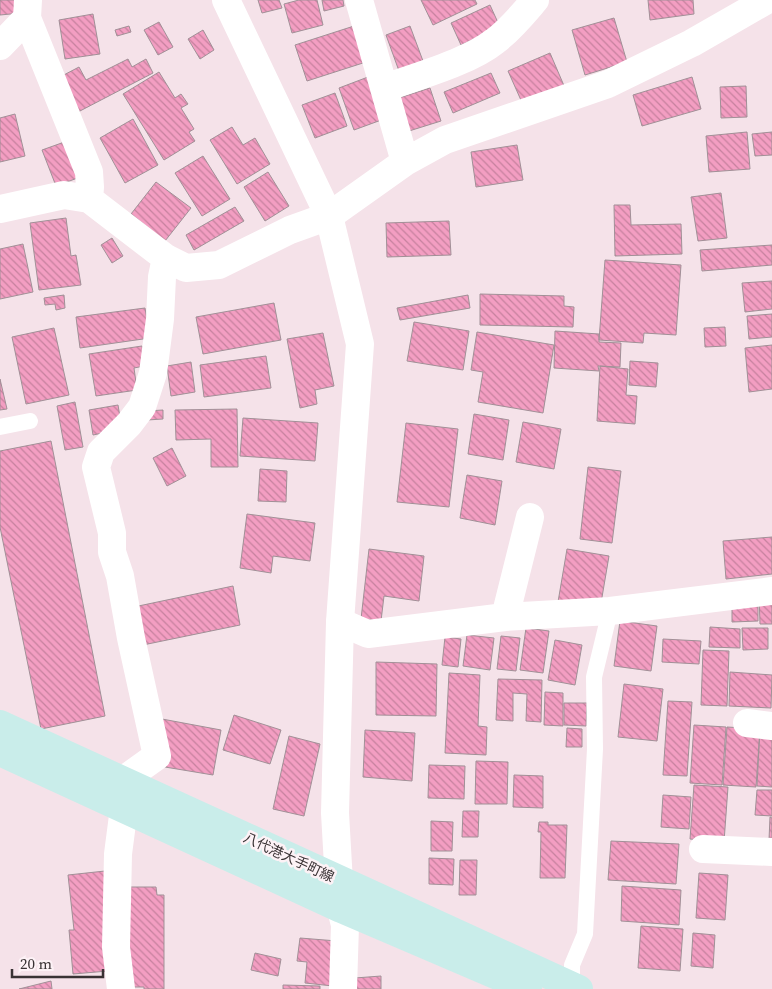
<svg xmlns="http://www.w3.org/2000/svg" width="772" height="989" font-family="'Source Serif 4','Noto Sans JP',serif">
<defs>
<pattern id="building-back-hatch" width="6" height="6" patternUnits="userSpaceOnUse" patternTransform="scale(1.25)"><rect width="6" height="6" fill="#f39ec2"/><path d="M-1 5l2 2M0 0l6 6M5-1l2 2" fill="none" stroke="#c6819e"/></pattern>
</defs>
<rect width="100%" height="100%" fill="#f5e2e9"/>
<!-- building -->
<path fill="url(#building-back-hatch)" stroke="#a19097" d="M0,0H20L21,13L0,15Z
M258,0H279L282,8L262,13Z
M299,0H317L323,25L292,33L284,4Z
M322,0H343L344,6L324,11Z
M421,0H475L477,4L433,25Z
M648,0H693L694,14L650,20Z
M490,5L500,27L461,45L451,23Z
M93,14L100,54L65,59L59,20Z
M614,18L627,62L585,75L572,30Z
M159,22L173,47L158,55L144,30Z
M129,26L131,32L117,36L115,30Z
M354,26L366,62L307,81L295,45Z
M410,26L423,61L399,71L386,35Z
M203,30L214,50L200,59L188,39Z
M550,53L565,88L524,107L508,71Z
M128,59L132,67L146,59L153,73L78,112L60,77L79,67L86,80Z
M159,72L175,98L181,94L188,104L181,108L194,129L189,132L195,141L164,160L123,94Z
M491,73L500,93L453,113L444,92Z
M368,77L384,119L354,130L339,88Z
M692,77L701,109L642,126L633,95Z
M746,86L747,117L721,118L720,87Z
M430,88L441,121L409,131L399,98Z
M335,93L347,126L315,138L302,105Z
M15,114L25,156L0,162V118Z
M133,119L158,165L125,183L100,138Z
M232,127L243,145L255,138L270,164L237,184L210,140Z
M747,132L750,169L709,172L706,136Z
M772,132V155L755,156L752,134Z
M70,140L83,176L56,186L42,150Z
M517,145L523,180L476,187L471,152Z
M203,156L230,199L202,216L175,173Z
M268,172L289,206L265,221L244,187Z
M156,182L191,208L165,241L131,214Z
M721,193L727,238L698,241L691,197Z
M614,205H630L631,225L681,224L682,254L615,256Z
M235,207L244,221L194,250L186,235Z
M66,218L71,256L76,255L81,285L39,290L30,223Z
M449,221L451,255L387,257L386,223Z
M112,238L123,256L112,263L101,245Z
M23,244L33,292L0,299V249Z
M772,245V265L702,271L700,250Z
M605,260L681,265L676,335L644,333L643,343L599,340Z
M772,281V309L745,312L742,283Z
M480,294L564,296V306L574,307L573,327L480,325Z
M64,295L65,308L56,310L55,304L45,305L44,298Z
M468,295L470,308L400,320L397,308Z
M274,303L281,340L203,354L196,317Z
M145,308L150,338L80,348L76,317Z
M772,314V337L749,339L747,316Z
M414,322L469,331L463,370L407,361Z
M725,327L726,346L705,347L704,328Z
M54,328L69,395L26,404L12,337Z
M555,331L599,334V342L621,343L620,367L598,366L599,371L554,368Z
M477,332L554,345L543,413L478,402L483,372L471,370Z
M323,333L334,386L315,390L317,404L300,408L287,339Z
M772,345V389L749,392L745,348Z
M142,346L144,366L134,368L137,390L96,396L89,354Z
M266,356L271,388L204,397L200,365Z
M630,361L658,363L656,387L629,385Z
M191,362L195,392L171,396L167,366Z
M600,366L628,369L626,395L637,396L635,424L597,421Z
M0,379L7,409L0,410Z
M75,402L83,447L65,450L57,406Z
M118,405L122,429L93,435L89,410Z
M237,409L238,467H211V439L176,440L175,410Z
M163,410V419L147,420V411Z
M474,414L509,420L503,460L468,454Z
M243,418L318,423L315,461L240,456Z
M523,422L561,429L554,469L516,462Z
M406,423L458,429L449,507L397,502Z
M51,441L105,716L41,729L0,527V451Z
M172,448L186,476L167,486L153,458Z
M588,467L621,471L612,543L580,539Z
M260,469L287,471L286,502L258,501Z
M467,475L502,481L495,525L460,518Z
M247,514L315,523L310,561L273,556L271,573L240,568Z
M772,537V574L726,579L723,541Z
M369,549L424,556L419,601L384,596L381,621L361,619Z
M567,549L609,556L600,609L558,602Z
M233,586L240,625L138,646L129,608Z
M759,595H772V624H760Z
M732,600H758V621L732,622Z
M620,621L657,626L651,671L614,666Z
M710,627L740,629V648L709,647Z
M526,628L549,631L543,673L520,670Z
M742,628H768V649L743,650Z
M467,635L494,638L490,670L463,666Z
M501,636L520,638L516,671L497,669Z
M445,637L461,639L458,667L442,665Z
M663,639L701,641L699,664L662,662Z
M555,640L582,645L575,685L548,680Z
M703,650L729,651L727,706L701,705Z
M376,662L437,664L436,716L376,715Z
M730,672L772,675L771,708L729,706Z
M449,673L480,675L478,726L487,727L486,755L445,753Z
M498,679L542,680L541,722L526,721L527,694L513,693V721L496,720Z
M624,684L663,689L657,741L618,737Z
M545,692L563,693V726L544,725Z
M668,701L692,702L687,776L663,775Z
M564,703H587L586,726L564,725Z
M234,715L281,730L270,764L223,750Z
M162,719L221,730L213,775L159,766Z
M694,725L726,727L722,785L690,783Z
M727,727L760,729L756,787L723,785Z
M567,728L582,729V747H566Z
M760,729L772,730V787L757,786Z
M365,730L415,733L412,781L363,777Z
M289,736L320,744L304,816L273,809Z
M476,761L508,762L507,804H475Z
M429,765L465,766L464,799L428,798Z
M514,775L543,776V808L513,807Z
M694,785L728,787L724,842L690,839Z
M757,790H772V816L755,815Z
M663,795L691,797L689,829L661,827Z
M463,811H479L478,837H462Z
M770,817L772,818V841L769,840Z
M431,821L453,822L452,851H431Z
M539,822H548V825H567L565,878H540L541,832H538Z
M611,841L679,844L676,884L608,880Z
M429,858L454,859L453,885L429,884Z
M460,860H477L476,895H459Z
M105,871L108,971L73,974L69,930H74L68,875Z
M699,873L728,875L725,920L696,918Z
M622,886L681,890L679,925L621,921Z
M128,887H156L157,895H164V989H144V987H129Z
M641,926L683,929L680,971L638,968Z
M693,933L715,935L713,968L691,966Z
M300,938L337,941L333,986L305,983L307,962L297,961Z
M255,953L281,959L278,976L251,970Z
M381,976V989H356L355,978Z
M51,981L52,989H19Z
M283,985L320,986V989H283Z"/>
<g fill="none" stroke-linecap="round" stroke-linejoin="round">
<!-- service -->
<path stroke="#fff" stroke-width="16" d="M0,427L30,421
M572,986V965L585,934L595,749L594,677L610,611"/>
<!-- minor -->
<path stroke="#fff" stroke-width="28" d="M28,0L27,18L89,172L90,187L89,199
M359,0L405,162
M0,46L27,18
M385,88C417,76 469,62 495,41C510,30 523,14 535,0
M0,209L64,195L89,199L166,258L186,268L219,265L290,230L329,216L405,162L445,140L608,84L692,43L767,0
M505,617L530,517
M340,622L368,634L505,617L610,611L772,591
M747,723L772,726
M122,781L157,756L131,638L120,576L112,552V533L96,467L101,452L129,424L142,407L153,373L160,319L162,277L166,258
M703,849L772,852
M341,909L345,925L343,989
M121,989L116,947L118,854L124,808"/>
<!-- tertiary -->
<path stroke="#fff" stroke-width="28" d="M226,0L329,216L360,344L340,622L335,813L340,900"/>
<!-- secondary -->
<path stroke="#c9edea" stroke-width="28" d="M0,724L579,989
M0,752L341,909L528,989"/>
</g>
<g text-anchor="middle" stroke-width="5" stroke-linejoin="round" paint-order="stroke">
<!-- street labels -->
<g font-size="14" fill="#393234" stroke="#fdf2f6">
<text transform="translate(289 857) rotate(25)" y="5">八代港大手町線</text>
</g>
</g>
<!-- scale -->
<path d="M12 969v8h91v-8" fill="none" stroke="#393234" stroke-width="2.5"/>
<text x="20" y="969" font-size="15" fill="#393234" stroke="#fdf2f6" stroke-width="4" paint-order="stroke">20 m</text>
</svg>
